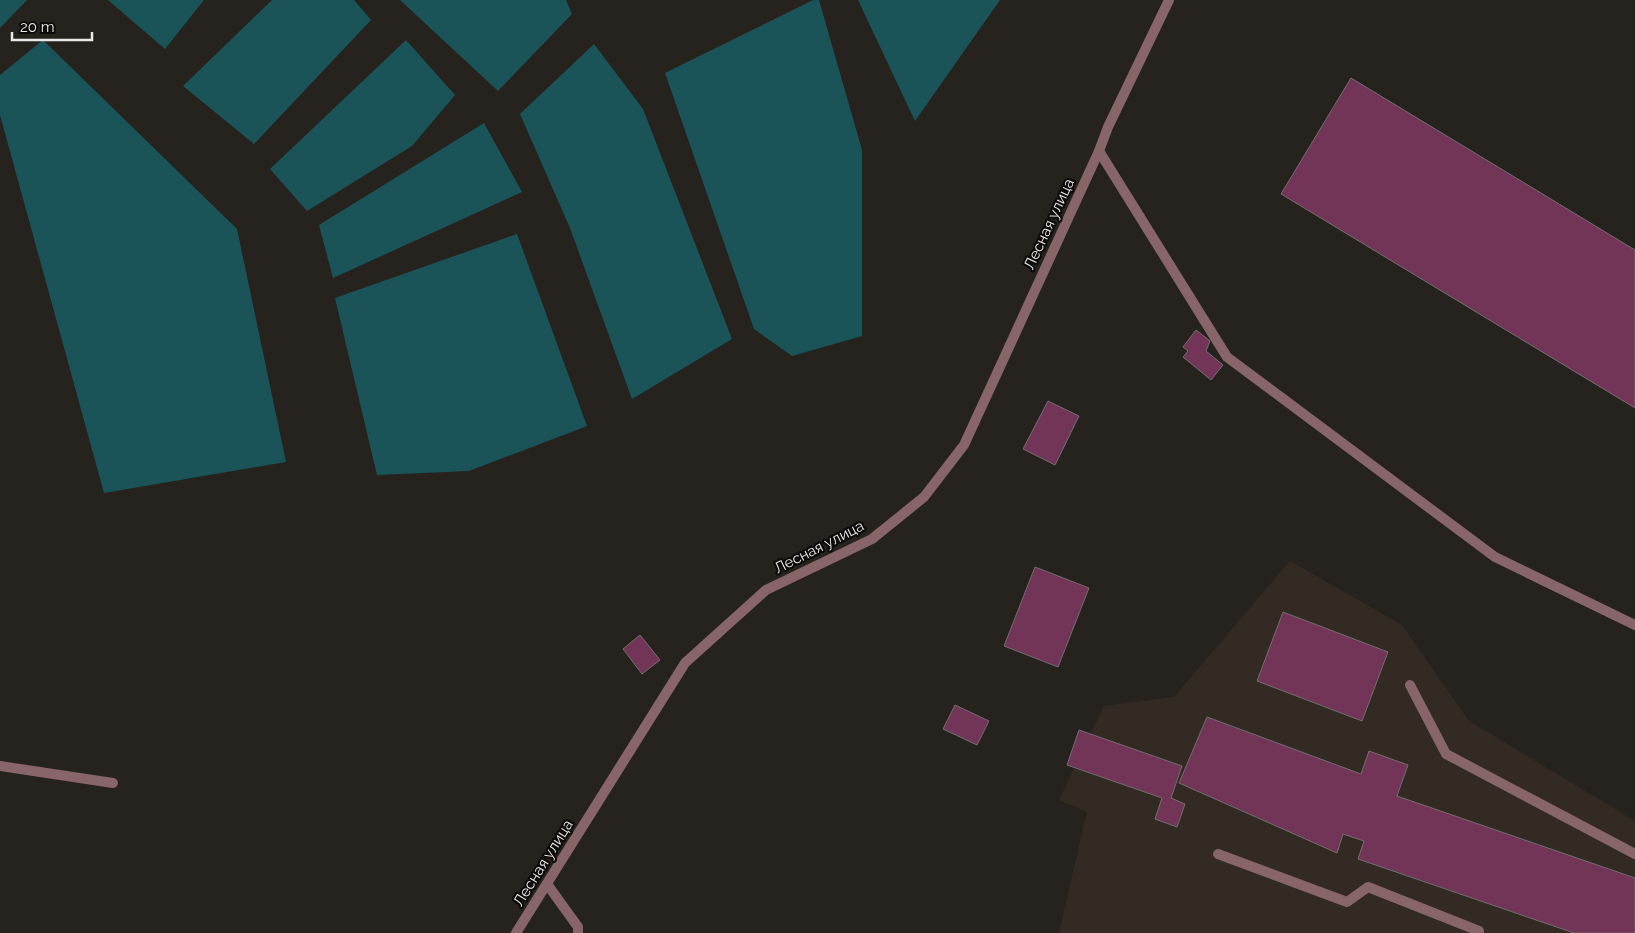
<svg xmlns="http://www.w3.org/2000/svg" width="1635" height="933" font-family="Raleway,sans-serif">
<rect width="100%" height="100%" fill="#26231f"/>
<!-- built -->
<path fill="#332b23" d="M1290,561L1402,625L1469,721L1635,821V933H1059L1087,812L1059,800L1104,706L1174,697Z"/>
<!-- water -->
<path fill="#1a5459" d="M0,0H27L0,28Z
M108,0H204L165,49Z
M272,0H354L371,20L254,144L183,86Z
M400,0H566L572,14L498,91Z
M813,0H819L862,150V336L792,356L754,329L665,73Z
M858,0H1000L915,121Z
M43,40L237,229L286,462L104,493L0,115V75Z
M406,40L455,95L412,146L307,211L270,169Z
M594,44L643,109L732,339L632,399L570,228L520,114Z
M484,123L522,192L333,278L319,225Z
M517,234L587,426L469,471L377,475L335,298Z"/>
<!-- building -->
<path fill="#723558" stroke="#736e70" d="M1351,78L1635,250V408L1281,194Z
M1196,330L1210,341L1206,351L1223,365L1211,380L1183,357L1188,351L1183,347Z
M1048,401L1079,416L1055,465L1023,449Z
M1035,567L1089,588L1058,667L1004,646Z
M1283,612L1388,652L1362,721L1257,681Z
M640,635L660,660L642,674L623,649Z
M955,705L989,721L977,745L943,729Z
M1207,717L1361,774L1369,751L1408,765L1397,796L1635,878V933H1574L1358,859L1364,841L1343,834L1337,853L1179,783Z
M1079,730L1182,766L1171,798L1185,804L1177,827L1155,819L1162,798L1067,765Z"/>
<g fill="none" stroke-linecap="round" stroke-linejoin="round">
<!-- lane -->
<path stroke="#876569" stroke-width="10" d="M1099,151L1227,357L1495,557L1635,625
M1410,685L1446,754L1635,854
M1218,854L1347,902L1368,887L1479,931L1478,933
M547,884L578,927V933"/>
<!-- street -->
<path stroke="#876569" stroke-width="10" d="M0,766L113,783
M516,933L685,663L766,590L872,539L924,497L964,445L1099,151L1108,127L1169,0"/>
</g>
<g text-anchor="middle" stroke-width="4.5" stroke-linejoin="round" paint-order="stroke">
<!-- street labels -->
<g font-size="15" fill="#eceae8" stroke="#0e0c0b">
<text transform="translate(1049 224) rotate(-65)" y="5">Лесная улица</text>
<text transform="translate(819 547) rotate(-27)" y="5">Лесная улица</text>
<text transform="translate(543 863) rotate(-58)" y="5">Лесная улица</text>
</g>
</g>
<!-- scale -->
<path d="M12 32v8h80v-8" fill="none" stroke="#eceae8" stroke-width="2.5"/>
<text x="20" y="32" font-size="15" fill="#eceae8" stroke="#0e0c0b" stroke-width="4" paint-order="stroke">20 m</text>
</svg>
